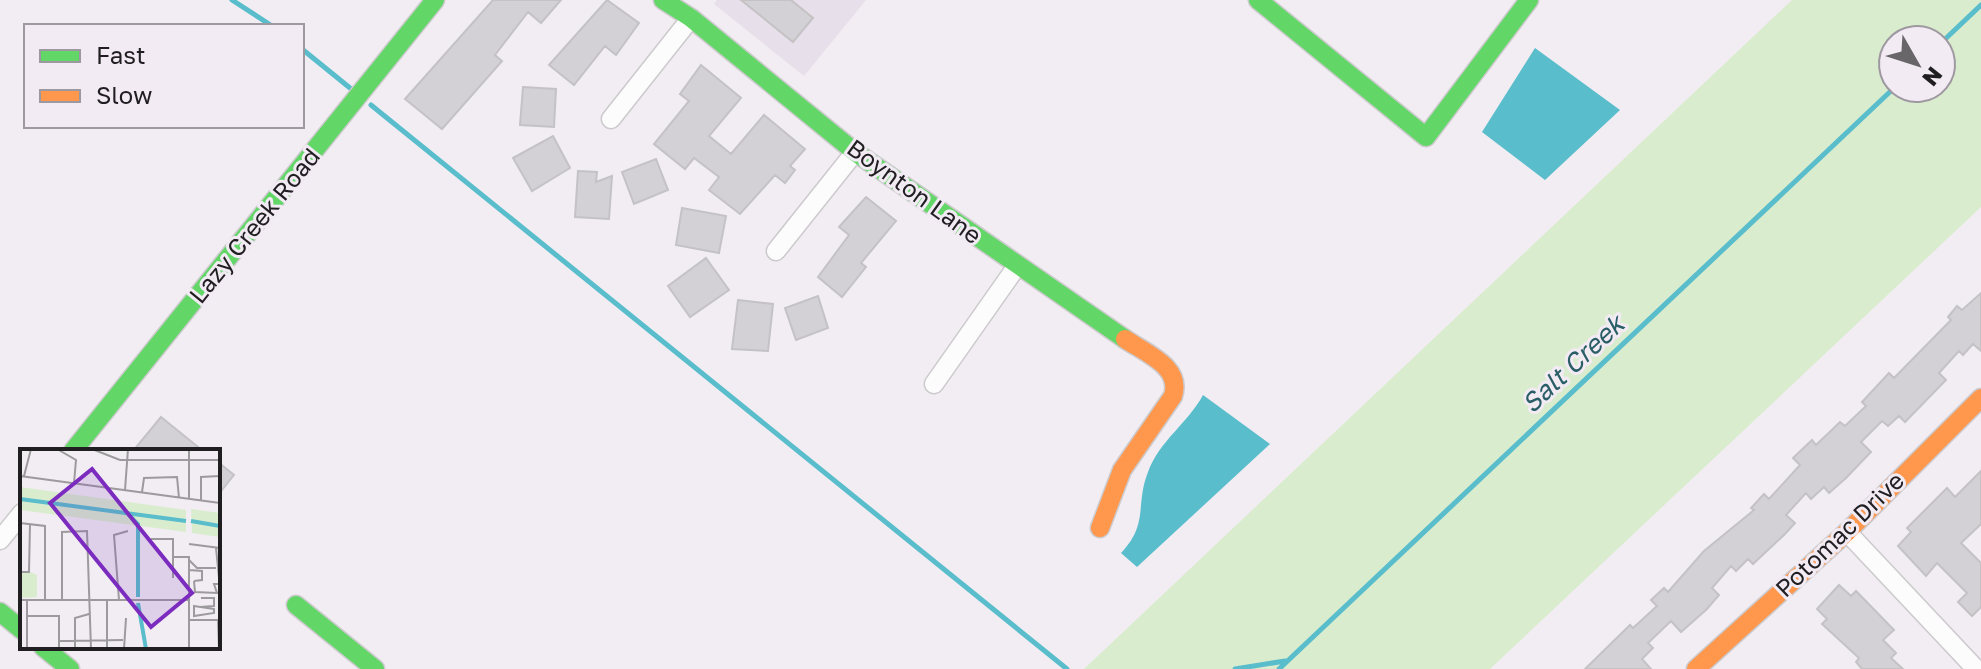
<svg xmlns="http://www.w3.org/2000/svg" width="1981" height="669" font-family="'Golos Text',sans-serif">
<rect width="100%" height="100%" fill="#f1edf2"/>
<!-- built -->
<path fill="#e7dfe9" d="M717,0H866L804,76L714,4Z"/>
<!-- green -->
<path fill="#daecce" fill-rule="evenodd" d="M1792,0H1981V207L1490,669H1084ZM1893,40H1941V88H1893Z"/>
<!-- water -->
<path fill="#59bdcc" d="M1535,48L1620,110L1545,180L1482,132Z
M1203,395L1270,444L1137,567L1121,553C1149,524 1135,505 1148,472C1159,441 1188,423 1203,395Z"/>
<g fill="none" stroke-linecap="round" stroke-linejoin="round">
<!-- stream -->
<path stroke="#59bdcc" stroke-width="5" d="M232,0L272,26
M1941,43L1981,5
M302,49L350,88
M371,105L1067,669
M1235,669L1285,661
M1279,669L1894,88"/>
</g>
<!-- building -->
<path fill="#d3d1d5" stroke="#c4c2c5" stroke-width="2" d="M493,0H561L541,23L528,12L495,55L502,61L442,129L405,99Z
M607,0L639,23L616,55L605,46L574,85L549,65Z
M741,0H791L813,18L793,42Z
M701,65L741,98L709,136L731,154L764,115L805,149L790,166L795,170L785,183L775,175L740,214L709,190L719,177L694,158L685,169L654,144L689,101L680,94Z
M523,87L556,89L554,127L520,125Z
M553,136L570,168L532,191L513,158Z
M656,159L668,190L634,204L622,172Z
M578,171L597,172L596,182L612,176L609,219L575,217Z
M866,197L896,221L861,263L866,267L842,297L818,277L849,235L839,227Z
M682,208L726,216L719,253L676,245Z
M706,258L729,290L690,317L668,286Z
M1981,293V351L1973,344L1963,355L1959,351L1939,373L1946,380L1905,422L1899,416L1888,426L1882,421L1861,442L1871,452L1846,478L1829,493L1824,487L1811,499L1806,493L1786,515L1795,523L1785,534L1753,564L1748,559L1736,571L1731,566L1712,588L1719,595L1707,609L1681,632L1671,621L1648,643L1653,648L1642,659L1651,669H1585L1630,625L1633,628L1657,606L1651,600L1664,588L1668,592L1704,551L1754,510L1751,508L1764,494L1769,499L1800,465L1793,458L1812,440L1816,445L1840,422L1845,426L1866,406L1862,402L1889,373L1894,378L1951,320L1948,317L1957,306L1962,310Z
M818,296L828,328L796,340L785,308Z
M738,300L773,304L768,351L732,349Z
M161,417L203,451H133Z
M218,462L234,475L218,495Z
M1981,471V524L1961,543L1981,563V607L1972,616L1958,602L1967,593L1937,563L1926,576L1898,546L1911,532L1907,528L1947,488L1955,497Z
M1839,585L1851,596L1856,591L1894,630L1883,640L1896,653L1891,658L1903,669H1862L1856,662L1859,658L1822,624L1827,619L1817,609Z"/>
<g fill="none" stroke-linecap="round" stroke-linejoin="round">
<!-- street casing -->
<g stroke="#cccacc" stroke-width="21">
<path id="street" d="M611,119L691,18
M776,251L855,152
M934,384L1017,266
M1847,532L1976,669
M0,540L22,513"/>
</g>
<!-- fast casing -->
<g stroke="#cccacc" stroke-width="21">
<path id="fast" d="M663,0L691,18L855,152L1125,339
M1258,0L1426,137L1529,0
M73,451L435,0
M296,605L375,669
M0,612L22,630
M43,647L70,669"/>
</g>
<!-- slow casing -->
<g stroke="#cccacc" stroke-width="21">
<path id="slow" d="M1100,528L1122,470L1173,396C1182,367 1147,354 1125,339
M1696,669L1847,532L1981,398"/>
</g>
<!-- street -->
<use href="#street" stroke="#fdfcfd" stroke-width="18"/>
<!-- fast -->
<use href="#fast" stroke="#63d668" stroke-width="18"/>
<!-- slow -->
<use href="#slow" stroke="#ff974d" stroke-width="18"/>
</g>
<g text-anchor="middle" stroke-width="6" stroke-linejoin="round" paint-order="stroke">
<!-- street labels -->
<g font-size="24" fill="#201e21" stroke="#f2ebf4">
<text transform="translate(914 192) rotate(36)" y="8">Boynton Lane</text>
<text transform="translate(255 226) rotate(-51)" y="8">Lazy Creek Road</text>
<text transform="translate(1840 535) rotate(-44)" y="8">Potomac Drive</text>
</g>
<!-- water labels -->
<g font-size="26" font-style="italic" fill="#295e66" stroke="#f2ebf4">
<text transform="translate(1573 364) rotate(-43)" y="9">Salt Creek</text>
</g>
</g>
<!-- overview -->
<g transform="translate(20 449)">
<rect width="200" height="200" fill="#f1edf2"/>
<path d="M0,38L166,61V83L0,61ZM171,60L200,64V88L172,84ZM10,123L17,126V148L0,149V125Z" fill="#daecce"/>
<path fill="none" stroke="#59bdcc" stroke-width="4" d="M0,50L166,72M107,64L118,75V148M171,72L200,77M118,154L126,200"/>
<path fill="none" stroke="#9d9a9e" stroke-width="2" d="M37,0L56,11L54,34M72,0L100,11H200M169,0V50M0,27L200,54M4,27L11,0M105,41L108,0M122,43L124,29L157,28L159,49M181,52V28L200,27M0,74L25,77V151M131,90H153V129M169,95L200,99M196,99L200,139M153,108H169V200M169,111L177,119H196M169,121L182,122V131L174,132M0,123H9L10,75M174,132L175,143L197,144L194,135H198M0,151H169M42,151V83L67,82L71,200M87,151V200M99,151L94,86L108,82M174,157L194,160V164L174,167ZM180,158L194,157V149H181M7,167H39V200M169,171H200M198,171L199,200M39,192L103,191M7,200V151M55,200V169L69,165M104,200L106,169"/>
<path fill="#7b2cbf" fill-opacity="0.15" stroke="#7b2cbf" stroke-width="4" d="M72,20L172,144L131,178L30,54Z"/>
<rect width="200" height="200" fill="none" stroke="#201e21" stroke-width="4"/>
</g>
<!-- legend -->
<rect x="24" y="24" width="280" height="104" fill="#f2ebf4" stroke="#9e99a0" stroke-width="2"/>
<rect x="40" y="50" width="40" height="12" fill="#63d668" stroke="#9e99a0" stroke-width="2"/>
<text x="96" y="64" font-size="24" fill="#201e21">Fast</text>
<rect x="40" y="90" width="40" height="12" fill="#ff974d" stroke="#9e99a0" stroke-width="2"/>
<text x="96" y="104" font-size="24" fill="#201e21">Slow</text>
<!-- north arrow -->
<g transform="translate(1917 64) rotate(129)"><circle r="38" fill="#f2ebf4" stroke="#9e99a0" stroke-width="2"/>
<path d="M0-6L14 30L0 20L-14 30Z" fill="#69666a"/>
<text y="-12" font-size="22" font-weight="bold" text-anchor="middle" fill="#201e21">N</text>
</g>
</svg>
